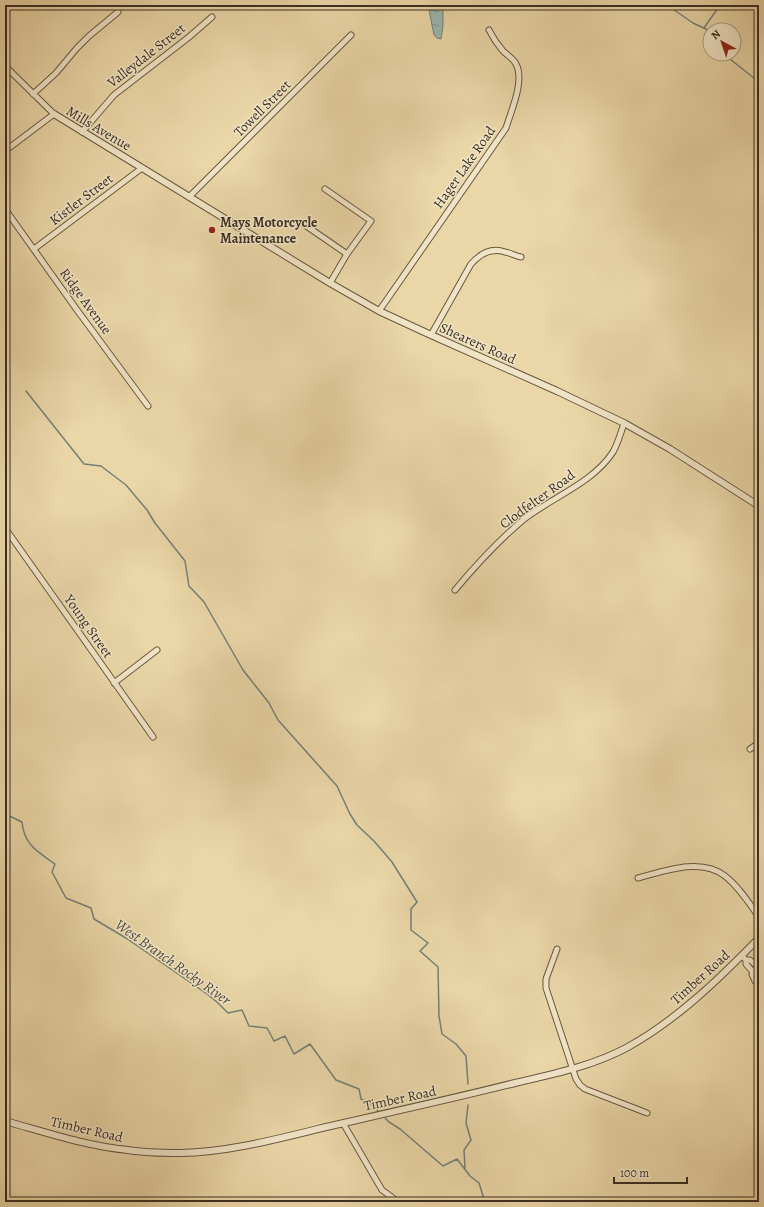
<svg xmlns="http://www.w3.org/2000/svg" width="764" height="1207" font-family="Alegreya,serif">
<defs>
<pattern id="water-ripples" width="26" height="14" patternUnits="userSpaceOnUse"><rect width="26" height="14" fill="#9ab7b0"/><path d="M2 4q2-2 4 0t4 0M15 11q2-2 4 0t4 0" fill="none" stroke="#7f958f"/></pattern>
</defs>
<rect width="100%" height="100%" fill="#ead6a7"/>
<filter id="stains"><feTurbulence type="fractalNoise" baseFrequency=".005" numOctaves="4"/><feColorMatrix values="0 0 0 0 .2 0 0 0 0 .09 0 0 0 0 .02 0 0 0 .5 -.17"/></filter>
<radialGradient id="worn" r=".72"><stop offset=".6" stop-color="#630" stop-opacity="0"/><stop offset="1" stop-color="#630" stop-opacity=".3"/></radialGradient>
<!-- water -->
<path fill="url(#water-ripples)" stroke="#748177" d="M428,5H443V26L441,39L437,38L434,35Z"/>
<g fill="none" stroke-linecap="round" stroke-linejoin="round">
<!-- stream -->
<path stroke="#748177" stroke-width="1.5" d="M667,5L693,23L710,31
M704,28L720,5
M726,54L730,59L759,82
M26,391L84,464L101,466L126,485L147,510L155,523L185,561L189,586L204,602L243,670L269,703L278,720L337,786L350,814L357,825L374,841L392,862L417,902L411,909V930L428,943L420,951L438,967L439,1016L442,1034L456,1044L466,1056L468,1084
M5,814L22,822C24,845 38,852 55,864L52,872L66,898L91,908L94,919L126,938L207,994L217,1002L228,1013L242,1010L249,1026L267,1028L274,1041L285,1036L294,1054L310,1044L336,1080L359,1089L361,1099L374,1106L378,1111
M385,1118L389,1122L400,1129L443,1166L457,1159L470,1176L479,1183L485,1202
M465,1168L464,1150L471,1140L466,1123L468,1105"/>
<!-- minor casing -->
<g stroke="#675942" stroke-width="7">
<path id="minor" d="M5,66L54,114L5,151
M33,94L56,73L77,48L89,36L118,12
M82,132L114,95L189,37L212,17
M325,189L371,221L347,254L330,283
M189,197L351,35
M5,209L77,310L148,406
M302,223L347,254
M34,249L142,168
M379,311L506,128C511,111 525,81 516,64C513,58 507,55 503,51C497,44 493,38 489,30
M431,335L471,264C480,254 491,247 505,252C511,253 515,256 521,257
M5,528L153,737
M455,590C476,565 498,541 523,520C552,497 592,484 613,452C618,443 621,433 624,423
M114,683L157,650
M750,749L759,743
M638,878C664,871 701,857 725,876C739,887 749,903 759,917
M557,949L546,979V988L576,1079L580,1085L585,1089L647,1113
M742,956L746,960H750L759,968
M746,960V964L753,972
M759,968L754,970L752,974L755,981L759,983
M343,1123L382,1190L393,1198"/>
</g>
<!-- tertiary casing -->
<g stroke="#675942" stroke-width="8">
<path id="tertiary" d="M54,114L330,283L379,311L431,335L557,391L624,423L670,449L759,506
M5,1121C45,1132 86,1146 128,1150C145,1153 163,1153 181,1153C239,1152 300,1132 357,1120C410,1108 463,1096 515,1083C554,1074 593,1066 628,1047C678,1019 719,979 759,938"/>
</g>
<!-- minor -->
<use href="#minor" stroke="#f1e4c6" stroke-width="5"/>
<!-- tertiary -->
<use href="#tertiary" stroke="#f1e4c6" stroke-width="6"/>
</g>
<!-- markers -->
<circle fill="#8f2418" stroke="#f1e4c6" stroke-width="1.5" cx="212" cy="230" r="4"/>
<g text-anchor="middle" stroke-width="3" stroke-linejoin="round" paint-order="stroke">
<!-- street labels -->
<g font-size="14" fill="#3b2f21" stroke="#f1e4c6">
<text transform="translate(146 55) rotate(-38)" y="5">Valleydale Street</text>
<text transform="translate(262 108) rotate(-45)" y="5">Towell Street</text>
<text transform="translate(99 128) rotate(31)" y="5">Mills Avenue</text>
<text transform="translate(464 167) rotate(-55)" y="5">Hager Lake Road</text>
<text transform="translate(81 199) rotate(-37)" y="5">Kistler Street</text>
<text transform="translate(86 301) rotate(54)" y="5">Ridge Avenue</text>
<text transform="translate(478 343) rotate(24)" y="5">Shearers Road</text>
<text transform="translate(537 499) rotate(-36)" y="5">Clodfelter Road</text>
<text transform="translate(89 626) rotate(55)" y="5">Young Street</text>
<text transform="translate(700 977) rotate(-42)" y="5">Timber Road</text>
<text transform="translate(400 1098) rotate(-12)" y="5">Timber Road</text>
<text transform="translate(87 1129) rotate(13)" y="5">Timber Road</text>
</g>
<!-- poi labels -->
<g font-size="14" font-weight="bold" fill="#3b2f21" stroke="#f1e4c6" text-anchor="start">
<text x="220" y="227">Mays Motorcycle<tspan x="220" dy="16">Maintenance</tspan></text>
</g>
<!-- water labels -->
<g font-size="15" font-style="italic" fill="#4e4a3e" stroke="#f1e4c6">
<text transform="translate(173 962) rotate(35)" y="5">West Branch Rocky River</text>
</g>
</g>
<!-- margin -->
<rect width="764" height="1207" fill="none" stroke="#ead6a7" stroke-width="20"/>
<rect x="6" y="6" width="752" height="1195" fill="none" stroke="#3b2f21" stroke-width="2"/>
<rect x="10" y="10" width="744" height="1187" fill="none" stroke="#3b2f21"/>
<!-- north arrow -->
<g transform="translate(722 42) rotate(320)"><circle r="19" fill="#f1e4c6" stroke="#a89c84"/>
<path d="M0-3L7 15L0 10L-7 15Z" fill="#8f2418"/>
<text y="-6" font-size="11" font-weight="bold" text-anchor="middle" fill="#3b2f21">N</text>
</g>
<!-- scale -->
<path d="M614 1177v6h73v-6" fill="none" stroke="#3b2f21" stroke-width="2"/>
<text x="620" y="1177" font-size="12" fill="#3b2f21" stroke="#f1e4c6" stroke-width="3" paint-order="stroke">100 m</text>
<rect width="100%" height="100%" filter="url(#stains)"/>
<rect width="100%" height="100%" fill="url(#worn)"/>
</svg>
